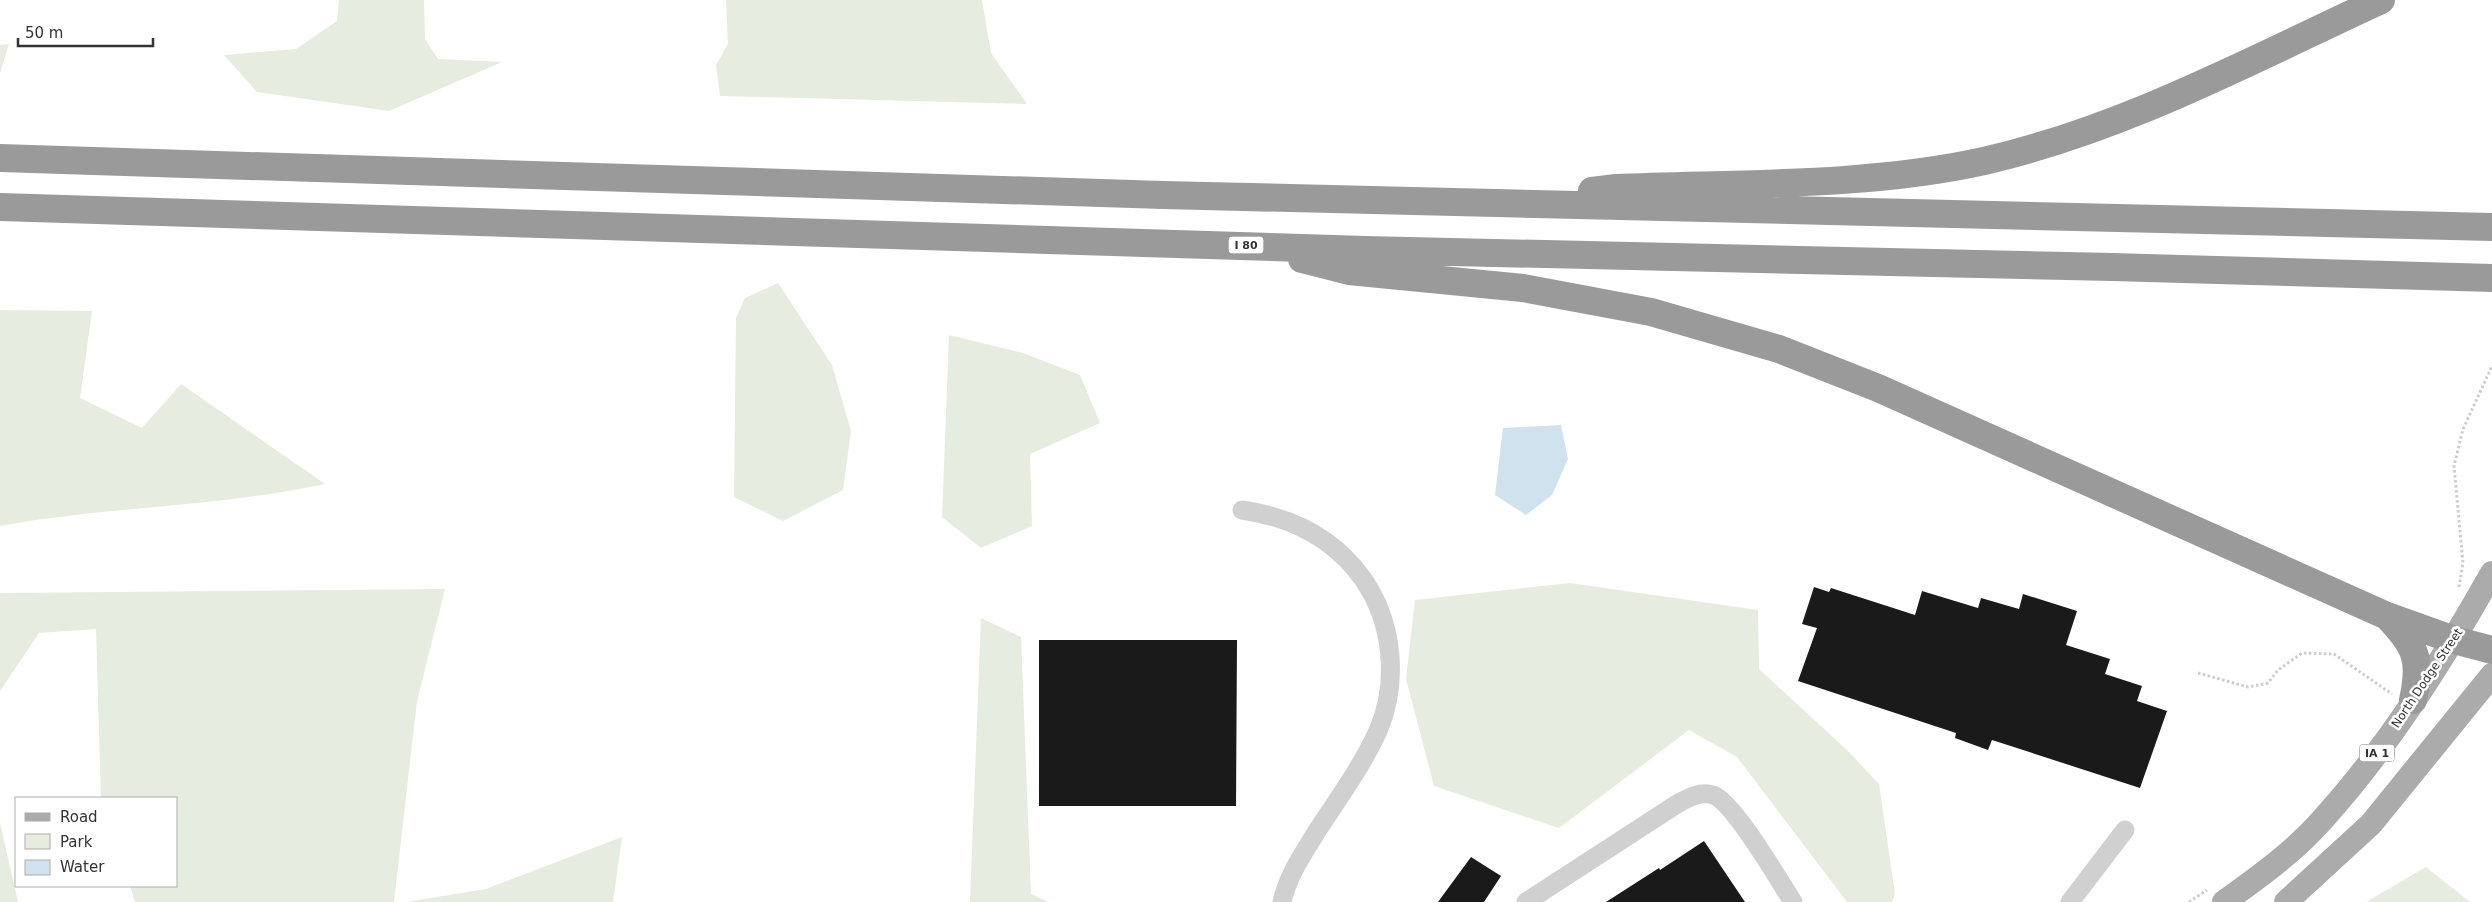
<svg xmlns="http://www.w3.org/2000/svg" width="2492" height="902" font-family="'DejaVu Sans',sans-serif">
<rect width="100%" height="100%" fill="#fff"/>
<!-- green -->
<path fill="#e6ecdf" d="M339,0H424L425,39L438,59L502,62L389,111L257,92L224,55L296,49L337,21Z
M726,0H982L991,53L1027,104L720,96L716,65L728,44Z
M9,44L0,73V45Z
M778,283L832,365L851,431L843,490L783,521L734,497L736,318L745,298Z
M0,310L92,311L80,398L142,428L181,384L325,484C218,507 108,506 0,526Z
M949,335L1023,353L1080,375L1100,423L1030,454L1032,526L981,548L942,517Z
M1570,583L1758,610L1759,669L1848,751L1879,784L1895,894L1892,902H1847L1737,757L1689,730L1559,828L1434,786L1406,679L1415,600Z
M445,589L417,701L394,902H135L130,886H176V798H101L96,629L39,633L0,691V593Z
M981,618L1021,637L1031,894L1049,902H970Z
M0,823L18,902H0Z
M622,837L613,902H406L486,889Z
M2426,867L2470,902H2366Z"/>
<!-- water -->
<path fill="#cfe2ee" d="M1561,425L1568,459L1552,495L1526,515L1495,495L1503,428Z"/>
<!-- building -->
<path fill="#1a1a1a" d="M1814,587L1829,592L1831,588L1915,615L1922,591L1978,608L1981,598L2019,609L2023,594L2077,611L2066,645L2110,659L2105,674L2142,686L2137,701L2167,711L2140,788L1992,740L1988,750L1955,738L1956,733L1798,681L1817,628L1802,624Z
M1039,640H1237L1236,806H1039Z
M1704,841L1745,902H1606L1659,868L1660,870Z
M1471,857L1501,876L1484,902H1438Z"/>
<g fill="none" stroke-linecap="round" stroke-linejoin="round">
<!-- path -->
<path stroke="#cdcdcd" stroke-width="3" stroke-dasharray="2.5 2.5" stroke-linecap="butt" d="M2459,587L2463,563L2454,466L2463,429L2492,366
M2198,673L2248,687L2268,683L2278,670L2302,653L2334,654L2392,694
M2189,902L2207,890"/>
<!-- minor -->
<path stroke="#d0d0d0" stroke-width="19" d="M1242,510C1291,517 1333,537 1363,579C1393,622 1399,682 1378,731C1362,766 1338,799 1317,831C1303,854 1288,875 1282,902
M1526,902L1677,804C1688,798 1700,791 1713,795C1733,801 1780,882 1793,902
M2070,902L2125,830"/>
<!-- major -->
<path stroke="#ababab" stroke-width="24" d="M2224,902C2259,877 2295,851 2323,819C2389,746 2444,658 2492,573
M2286,902L2371,824L2492,675"/>
<!-- highway -->
<path stroke="#9a9a9a" stroke-width="28" d="M0,158L1163,195L2492,227
M1592,191L1616,188C1736,183 1867,187 1984,161C2124,129 2251,60 2381,0
M0,207L1365,250L2112,267L2492,278
M1302,259L1349,271L1523,288L1651,312L1779,349L1878,388L2387,616L2454,640L2492,650
M2388,617C2416,646 2422,660 2413,700"/>
</g>
<g text-anchor="middle" stroke-width="5" stroke-linejoin="round" paint-order="stroke">
<!-- shield labels -->
<g fill="#fff" stroke="#707070" stroke-width="1">
<rect x="1228.5" y="236.5" width="35" height="17" rx="4"/>
<rect x="2359.5" y="744.5" width="35" height="17" rx="4"/>
</g>
<g font-size="11" font-weight="bold" fill="#333">
<text x="1246" y="249">I 80</text>
<text x="2377" y="757">IA 1</text>
</g>
<!-- street labels -->
<g font-size="12" fill="#333" stroke="#fff">
<text transform="translate(2427 678) rotate(-56)" y="4">North Dodge Street</text>
</g>
</g>
<!-- legend -->
<rect x="15" y="797" width="162" height="90" fill="#ffffff" stroke="#adadad"/>
<rect x="25" y="813" width="25" height="8" fill="#ababab" stroke="#adadad"/>
<text x="60" y="822" font-size="15" fill="#333333">Road</text>
<rect x="25" y="834" width="25" height="15" fill="#e6ecdf" stroke="#adadad"/>
<text x="60" y="847" font-size="15" fill="#333333">Park</text>
<rect x="25" y="860" width="25" height="15" fill="#cfe2ee" stroke="#adadad"/>
<text x="60" y="872" font-size="15" fill="#333333">Water</text>
<!-- scale -->
<path d="M18 38v8h135v-8" fill="none" stroke="#333333" stroke-width="2.5"/>
<text x="25" y="38" font-size="15" fill="#333333" stroke="#ffffff" stroke-width="4" paint-order="stroke">50 m</text>
</svg>
